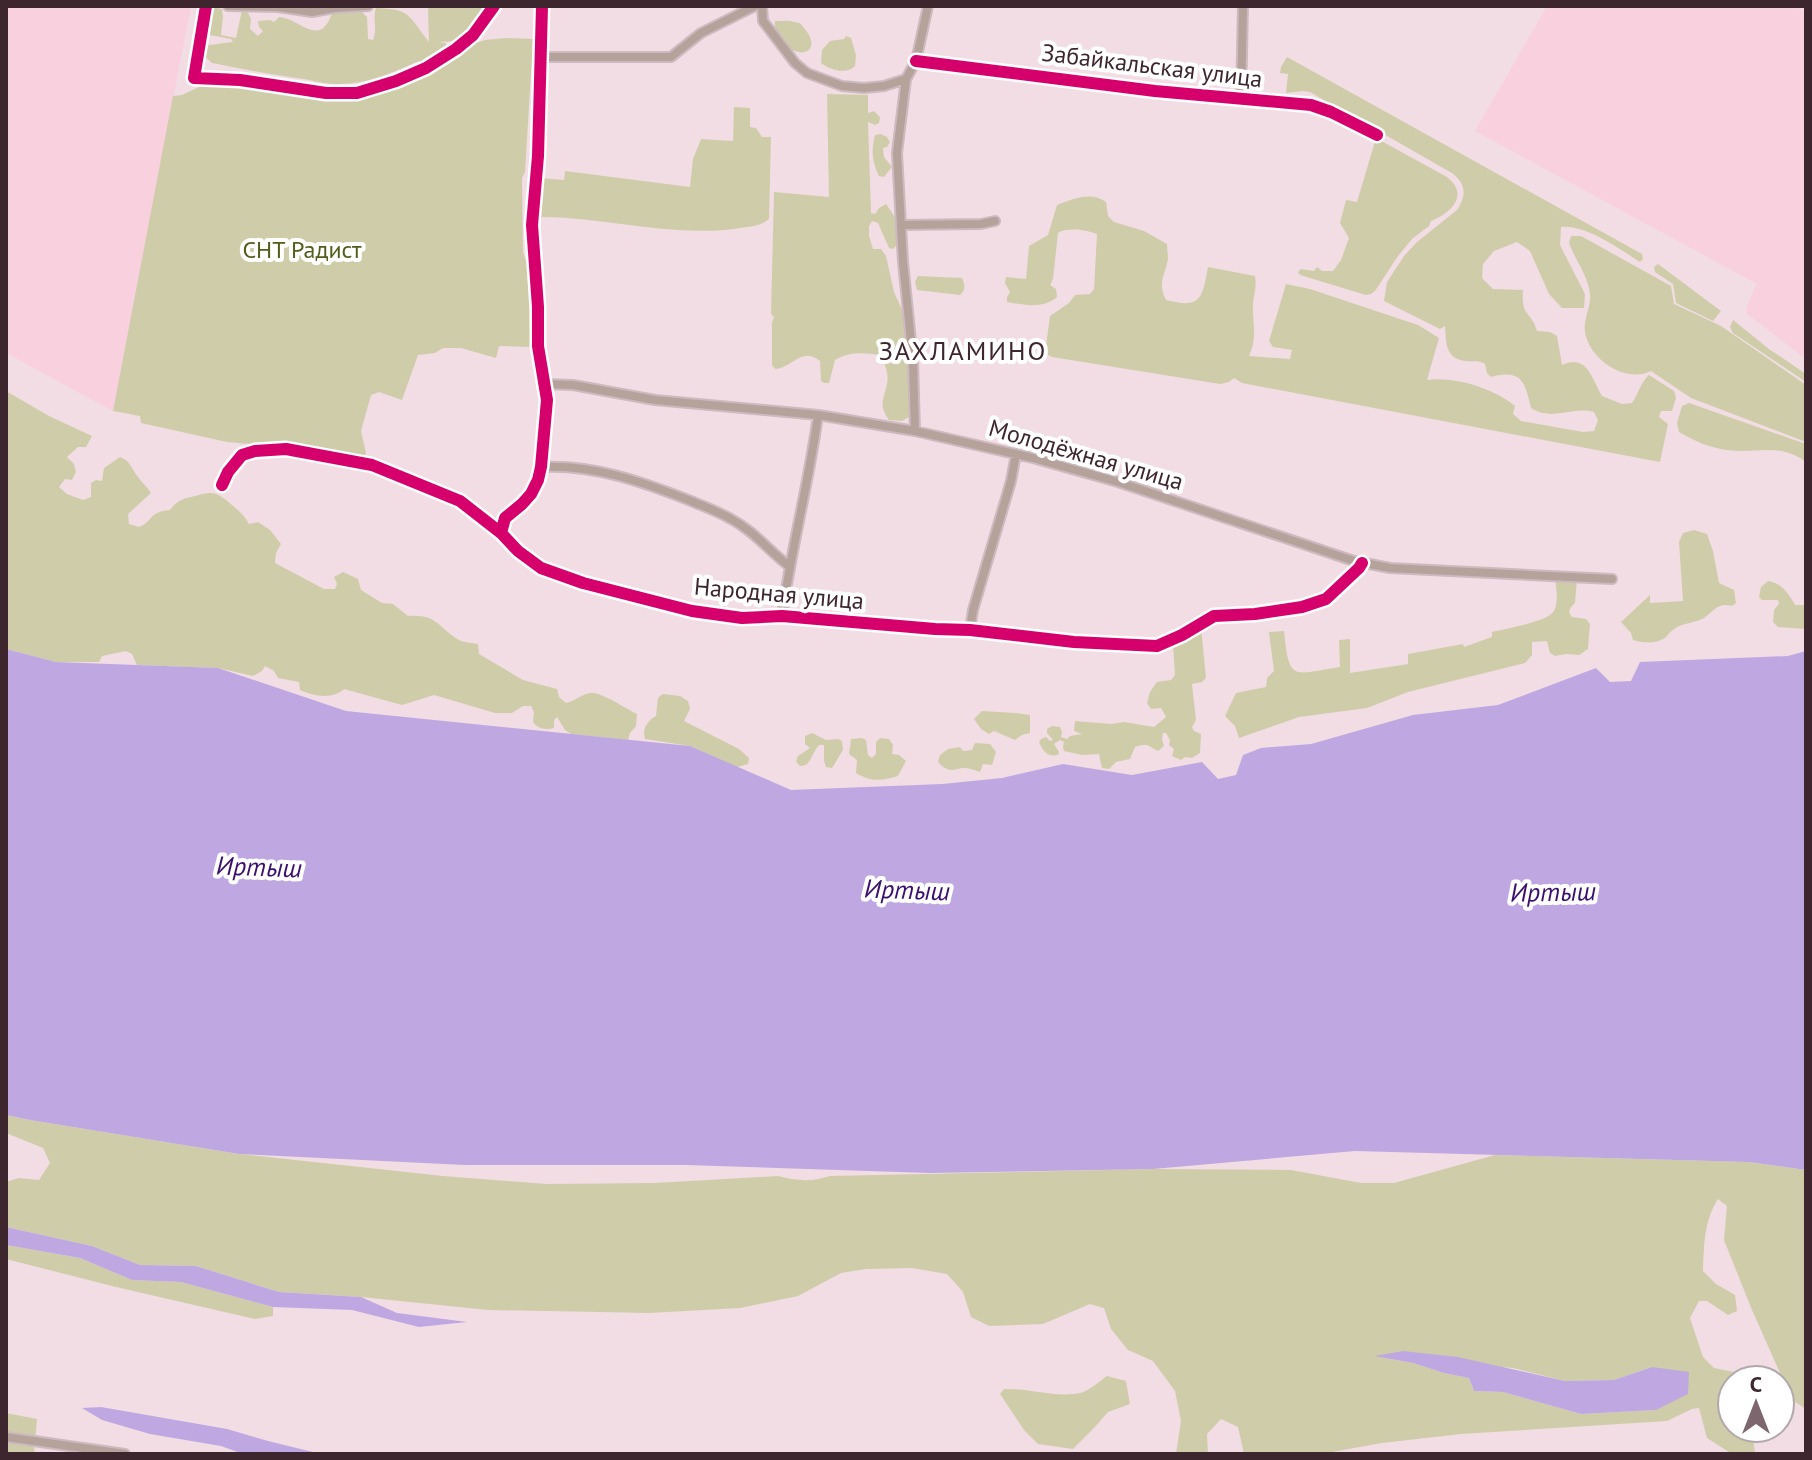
<svg xmlns="http://www.w3.org/2000/svg" width="1812" height="1460" font-family="'PT Sans',sans-serif">
<rect width="100%" height="100%" fill="#f2dde4"/>
<!-- built -->
<path fill="#f9d0dd" d="M6,6H191L113,411L6,353Z
M1547,6H1794L1806,12V359L1746,313L1747,306L1757,284L1475,131Z"/>
<!-- green -->
<path fill="#cfcda9" fill-rule="evenodd" d="M208,6L222,9L223,17L221,35L236,38L242,10L248,13L251,19L250,29L258,36L263,31L259,27L258,21L270,20L274,22L279,17C300,18 321,51 333,10L361,11L367,17L368,39L373,40C378,29 372,19 376,8C412,9 408,16 429,42L428,6H487L474,24L457,41L438,42L445,43L448,46C439,63 426,57 412,64C390,74 365,84 340,84C329,85 315,81 304,79C273,75 242,69 212,63L203,55L204,49L209,45L233,42L231,39L204,34Z
M775,21C781,21 789,20 795,22C801,23 801,24 805,29C823,52 799,60 785,44C778,36 774,31 775,21Z
M846,36L851,38L856,55L855,66C847,75 830,70 821,63L822,50L830,41L844,39Z
M506,38L533,39L525,172L522,178L523,252L527,264L531,347L499,346L496,358L461,348H443L435,353L418,355L402,400L379,392L371,395L361,431L366,453L363,460L276,441L275,446L227,442L141,423L140,416L113,411L173,96L182,95L199,87L240,84L358,96L382,93L422,77L470,45L485,40Z
M1287,57L1642,254L1643,259L1640,262C1620,249 1585,224 1561,227L1560,245L1585,294L1584,308H1562L1549,294L1530,251L1517,242L1494,251L1483,264L1482,278L1493,289L1523,290C1521,318 1531,310 1537,331L1550,332L1557,336L1562,365C1587,353 1592,379 1602,396L1622,404L1632,403C1638,394 1641,382 1649,375L1674,391L1676,398L1672,411H1661L1659,417L1668,424L1660,462L1242,383L1234,378L1229,382L1220,384L1052,357L1045,353L1050,316L1069,303L1075,295L1090,294L1094,289L1097,234C1086,230 1067,227 1058,233L1053,279L1050,285L1056,289L1057,297C1043,309 1024,305 1007,302V297L1010,292L1005,283L1006,277L1026,279L1029,246L1048,235L1057,205C1073,199 1091,191 1106,202L1108,216L1114,222L1144,231L1167,244C1167,249 1168,254 1168,259C1165,276 1157,282 1166,300C1201,309 1202,299 1208,267L1255,276C1257,286 1254,294 1253,303C1252,323 1258,337 1249,356L1290,359L1292,350L1273,347L1269,341L1286,284L1310,289L1418,325L1439,338L1427,380C1453,376 1494,388 1515,406L1513,414L1521,421L1583,432L1594,431L1598,420L1594,412C1572,406 1552,422 1531,408C1525,381 1521,369 1491,377L1487,373L1485,364C1478,360 1474,362 1466,361C1445,359 1446,342 1445,326L1440,329L1384,301L1387,282L1404,256L1417,242L1457,210C1467,195 1466,184 1452,173L1310,92L1303,91L1286,93L1288,74L1280,73L1281,67Z
M827,94L868,95V113L874,111L880,117L879,123L875,125L868,122L871,213L875,214L879,208L886,204L895,217L899,243L893,249L889,248L878,223L872,221L869,226V236L873,249H881L886,256L894,292L903,312L910,360L911,416L902,421L889,420C880,407 882,403 886,388C890,377 886,365 880,355C864,353 850,351 835,360L829,383H824L821,381L820,361C801,346 793,368 775,369L772,365V323L774,317L771,314L774,192L829,197Z
M734,107L750,108V127L756,128L762,137H771L769,219C762,225 755,226 747,227C676,240 607,216 537,217L539,178L564,180L565,171L690,187L693,159L701,139L733,141Z
M881,134L887,137L890,142L887,147L883,148L884,157L892,167L884,177L879,176C872,161 871,152 875,135Z
M1376,138L1447,177C1470,195 1451,213 1431,221L1429,226L1412,239L1398,256L1375,291L1371,294L1366,295L1300,275L1298,272L1301,269L1314,271L1317,267L1322,271H1333L1341,260L1349,238L1340,223L1346,200L1357,202Z
M1571,236H1581L1671,286L1674,304L1721,326L1806,385V442L1691,398L1651,371C1625,384 1589,359 1585,332C1583,319 1591,307 1590,295C1589,277 1575,260 1569,243Z
M1658,264L1721,311L1713,321L1676,303L1673,284L1655,272L1654,267Z
M918,276L962,278C965,285 966,290 960,295L917,290L915,282Z
M1733,320L1769,349L1806,374V382L1733,333L1730,327Z
M6,391L49,416L92,436L86,447H78L67,457L74,464L76,472L72,480L65,479L59,487L67,494L83,500L91,497V483L96,480L102,481L104,468L120,457C131,461 131,468 138,477C142,483 147,486 151,493L128,514L129,524L139,527C154,521 148,512 170,510C176,502 181,499 191,497C213,491 215,490 232,505C239,511 245,516 249,524L258,522L270,530L281,544L276,553L275,563L324,589H335L337,584L334,577L343,572L358,579L361,590L382,603L393,604L408,616C438,614 437,627 459,640C464,643 471,642 478,644L479,654L523,680L557,689L559,697L566,703C575,701 582,694 590,693C600,691 626,709 637,714L636,726L630,733L628,740L571,734L565,730L557,717L554,720V728C545,730 538,729 533,722L534,712L531,706H523L512,713H495L434,695L402,705L344,689C332,700 313,696 300,690L299,682L278,678L274,671L265,666L262,671L253,676L218,668L137,665L132,654L126,651L102,656L99,662H56L6,649Z
M1689,403L1806,444V462C1779,442 1757,454 1727,450C1710,448 1694,441 1679,432L1677,423L1682,406Z
M1694,530L1707,534L1713,551L1719,583L1734,590L1736,603L1732,606C1718,602 1714,611 1704,618C1695,623 1682,623 1674,629C1672,630 1666,637 1665,638C1655,644 1643,643 1633,640L1631,633L1621,622L1650,595V603L1683,601L1679,542L1683,533Z
M1555,578L1577,579L1575,603L1571,607L1569,612L1572,617L1586,619L1590,624L1588,649L1579,655L1566,654L1555,656L1550,653L1547,641L1532,642V655L1525,663L1408,692L1367,708L1299,717L1239,738L1235,726L1225,716L1236,693L1266,687L1267,678L1274,671L1269,632L1284,631C1289,683 1293,674 1340,667L1339,640L1350,639V673L1408,664V654L1463,644L1464,647L1492,637V632C1506,628 1548,622 1554,611C1559,602 1556,587 1555,578Z
M1768,581C1782,583 1789,594 1795,605H1806V629L1778,627L1773,622L1774,610L1779,604L1778,600H1762L1759,597L1761,587Z
M1201,626L1206,678L1202,682L1192,684L1196,720L1192,727L1194,731L1201,734L1200,753L1192,758L1185,757L1181,760L1172,756L1174,749L1169,745L1170,740L1166,733H1163L1162,739L1164,746L1158,751C1147,746 1149,742 1135,747L1130,759L1116,762L1109,769L1102,768L1099,754L1082,755L1064,751L1063,747L1064,742L1060,740L1054,744L1059,752L1058,755C1047,757 1043,751 1039,742L1041,739L1046,737L1050,741L1053,740L1047,733V729L1052,726L1060,727L1062,732L1061,737L1067,739L1070,736L1082,734L1074,731L1075,721L1111,724L1124,722L1154,727L1166,717L1161,708L1151,709L1147,703L1150,692L1157,682L1171,680L1175,675L1173,644Z
M663,694L680,696L688,701L690,709L684,721L739,749L749,758L748,764L737,767L690,746L645,739C642,729 647,721 656,716L658,698Z
M982,711L1016,713L1030,715V733L1022,735L1015,740L994,731L989,734L981,729L974,719Z
M812,733L826,740L838,739L842,741L843,750L832,768L826,767L824,761V745H819C811,753 812,766 800,766L796,762L798,756L810,748L805,744V736Z
M862,738L866,740L868,755L872,758L876,754V742L880,738L889,739L893,745L892,754L899,755L906,761L898,776C883,781 870,782 856,773L857,760L849,754L851,739Z
M975,743L990,744L996,752L992,765L983,764L980,772C976,771 972,769 967,768C954,767 951,776 938,762L940,755L948,749L960,747L963,751L972,750Z
M6,1115L30,1120L239,1154L443,1176L546,1184L655,1183L778,1176C797,1181 812,1182 830,1176L1153,1169L1291,1170L1361,1183H1394L1495,1155L1749,1162L1806,1170V1409L1792,1400L1752,1310L1724,1240L1727,1206L1718,1199C1704,1221 1704,1245 1703,1271L1716,1284L1735,1295L1737,1311L1728,1315L1707,1301H1699L1690,1318L1703,1357L1714,1368L1754,1376L1753,1380H1732V1428H1752L1755,1454H1732L1707,1438L1699,1408L1692,1409L1667,1421L1461,1434L1382,1443L1321,1454H1244L1238,1427L1221,1419L1207,1434L1208,1454H1176L1181,1421L1175,1391L1153,1361L1128,1350L1111,1329L1104,1308L1090,1304L1043,1324L989,1326L971,1317L963,1292L947,1274L912,1268L866,1269L841,1273L798,1296L740,1308L649,1313L488,1310L361,1297L279,1292L196,1266L140,1265L92,1246L6,1227V1182L19,1178L39,1180L50,1163L43,1148L6,1133ZM1376,1356L1513,1368L1565,1381L1614,1380L1652,1367L1656,1410L1581,1414L1503,1392L1474,1391L1469,1378L1444,1373L1413,1363Z
M6,1245L80,1258L132,1280L181,1282L273,1307V1316L255,1319L116,1287L6,1259Z
M1107,1376L1126,1381L1130,1404L1108,1412L1095,1427L1073,1449L1038,1444L1024,1430L1000,1394L1004,1389C1029,1388 1055,1398 1080,1393C1089,1391 1100,1381 1107,1376Z
M6,1413L37,1419L34,1454H6Z"/>
<!-- water -->
<path fill="#bfa8e2" d="M6,649L56,662L218,668L346,711L690,746L791,790L942,784L1002,778L1063,764L1132,775L1202,762L1218,779L1236,775L1243,755L1261,748L1311,744L1413,715L1498,705L1596,668L1610,682L1631,681L1640,662L1788,656L1806,651V1170L1749,1162L1355,1151L1153,1169L929,1173L686,1165H465L239,1154L30,1120L6,1115Z
M6,1227L92,1246L140,1265L196,1266L279,1292L361,1297L397,1313L467,1322L419,1327L352,1310L273,1307L181,1282L132,1280L80,1258L6,1245Z
M1403,1351L1458,1357L1565,1381L1614,1380L1652,1367L1689,1372L1688,1394L1656,1410L1581,1414L1503,1392L1474,1391L1469,1378L1444,1373L1413,1363L1374,1356Z
M101,1407L227,1429L268,1441L321,1454H243L221,1446L150,1434L102,1420L82,1408Z"/>
<g fill="none" stroke-linecap="round" stroke-linejoin="round">
<!-- street casing -->
<g stroke="#ccbac0" stroke-width="12">
<path id="street" d="M206,6L194,78L240,80L326,93H357L396,81L426,68L456,49L473,35L494,6
M228,6L278,7L312,12L334,8L368,6
M762,6L763,21L795,63L807,73L842,86L864,88L884,86L906,79
M541,57H671L701,33L755,6
M916,61L1155,91L1311,105L1331,112L1377,135
M1241,100L1243,6
M901,225L981,224L995,221
M543,384L573,385L655,400L818,415L915,431L1033,458L1118,482L1354,561L1390,568L1612,579
M915,431L913,361L903,262L897,153L906,79L916,61L928,6
M541,467C593,464 643,482 691,501C705,507 719,512 731,519C754,531 769,551 789,566
M222,485L228,472L242,455L255,451L286,449L372,465L460,501L501,533L518,551L541,568L583,583L692,611L742,618L782,616L935,629L970,630L1074,642L1157,646L1182,635L1214,616L1255,614L1302,607L1326,599L1359,568L1362,563
M501,533L505,518L522,504L531,494L538,480L541,467L547,400L538,346V307L532,225L538,156L542,6
M782,616C791,549 809,483 818,415
M970,630L973,610L1011,481L1016,454
M6,1437L125,1454"/>
</g>
<!-- street -->
<use href="#street" stroke="#b5a29a" stroke-width="8"/>
<!-- cycleway casing -->
<g stroke="#fff" stroke-width="17">
<path id="cycleway" d="M206,6L194,78L240,80L326,93H357L396,81L426,68L456,49L473,35L494,6
M916,61L1155,91L1311,105L1331,112L1377,135
M222,485L228,472L242,455L255,451L286,449L372,465L460,501L501,533L518,551L541,568L583,583L692,611L742,618L782,616L935,629L970,630L1074,642L1157,646L1182,635L1214,616L1255,614L1302,607L1326,599L1359,568L1362,563
M501,533L505,518L522,504L531,494L538,480L541,467L547,400L538,346V307L532,225L538,156L542,6"/>
</g>
<!-- cycleway -->
<use href="#cycleway" stroke="#d6006c" stroke-width="12"/>
</g>
<g text-anchor="middle" stroke-width="8" stroke-linejoin="round" paint-order="stroke">
<!-- street labels -->
<g font-size="24" fill="#3e262e" stroke="#fff">
<text transform="translate(1152 66) rotate(7)" y="8">Забайкальская улица</text>
<text transform="translate(1086 455) rotate(16)" y="8">Молодёжная улица</text>
<text transform="translate(779 594) rotate(5)" y="8">Народная улица</text>
</g>
<!-- park labels -->
<g font-size="24" fill="#535c1a" stroke="#fff">
<text x="302" y="258">СНТ Радист</text>
</g>
<!-- neighbourhood labels -->
<g font-size="26" letter-spacing="2" fill="#3e262e" stroke="#fff">
<text x="963" y="360">ЗАХЛАМИНО</text>
</g>
<!-- water labels -->
<g font-size="26" font-style="italic" fill="#3a0f6e" stroke="#fff">
<text transform="translate(259 867) rotate(2)" y="9">Иртыш</text>
<text transform="translate(907 890) rotate(2)" y="9">Иртыш</text>
<text transform="translate(1553 892) rotate(-1)" y="9">Иртыш</text>
</g>
</g>
<!-- border -->
<rect width="1812" height="1460" fill="none" stroke="#3e262e" stroke-width="16"/>
<!-- north arrow -->
<g transform="translate(1756 1404)"><circle r="38" fill="#ffffff" stroke="#b2a8ab" stroke-width="2"/>
<path d="M0-6L14 30L0 20L-14 30Z" fill="#7d666e"/>
<text y="-12" font-size="22" font-weight="bold" text-anchor="middle" fill="#3e262e">С</text>
</g>
</svg>
